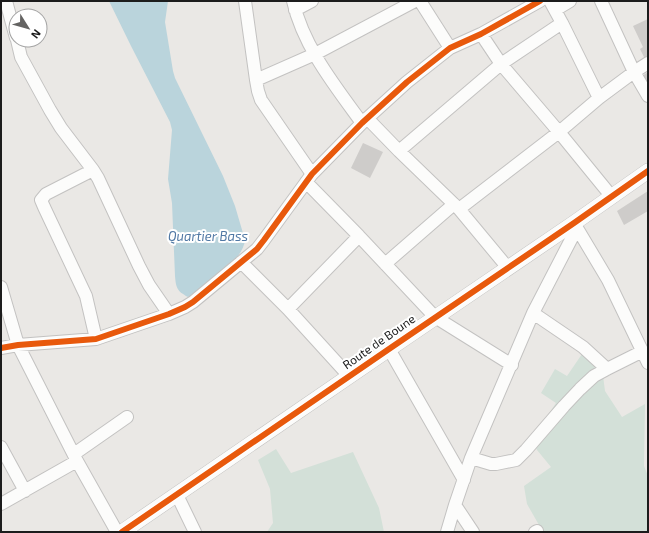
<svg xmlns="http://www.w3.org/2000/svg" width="649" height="533" font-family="'Exo 2',sans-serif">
<rect width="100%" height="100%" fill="#eae8e5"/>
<!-- wetland -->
<path fill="#d3e0d8" d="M582,354L602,368L605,391L622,417L645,404L644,466L648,476V532H543L527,504L524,486L551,467L537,450L532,439L556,403L541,393L555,369L567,376Z
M276,449L291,473L353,452L379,508L384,532H267L273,523L270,489L258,460Z"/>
<!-- water -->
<path fill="#bad4dc" d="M109,1H168L165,22L173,71L175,78L223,176L235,206L245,240C243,260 210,283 194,295L188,297C177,291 176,288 175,276L172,203L168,179L172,130L170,122L131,46Z"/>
<!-- building -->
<path fill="#ceccca" d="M648,19V60L646,61L640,49L643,47L633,26Z
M648,72V85L642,76Z
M363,143L383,152L370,178L351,168Z
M648,191V211L624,225L617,211Z"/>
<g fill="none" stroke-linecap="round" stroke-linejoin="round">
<!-- minor casing -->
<g stroke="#c3c2c1" stroke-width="14">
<path id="minor" d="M6,1L16,38
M245,1L256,80L258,91L261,100L312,174
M293,1C303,46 335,86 362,123
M420,1L450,48
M550,1L562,23L599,98
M601,1L634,72L648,96
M295,10L312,1
M555,10L570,1
M481,34L501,64L559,132L612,197
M17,40L21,57L50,110L61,128L93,170L98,178L139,266L149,285L169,314
M256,80L315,54L415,1
M367,118L399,151L459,209L508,268
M399,151L501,64L562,23
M93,170L46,194L41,200L44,207L86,296L96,339
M306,182L359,236L435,317L512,365
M459,209L559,132L599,98L634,72L648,63
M574,223L608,280L648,363
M241,262L288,309L349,376
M385,264L454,204
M1,287L18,345L77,461L117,532
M288,309L359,236
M533,313L583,347L607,369
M1,348L18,345L96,339L169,314L185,307L193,302L257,249L264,240L312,174L362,123L407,82L450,48L481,34L540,1
M389,349L464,480
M1,447L25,491
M74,454L127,417
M471,458L491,464H496L516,460L526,450L564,406L580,389L594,376L607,369L643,351
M177,495L195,532
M1,504L77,461
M455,505L473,532
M447,532L455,505L471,458L533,313L577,228
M535,532L537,531"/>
</g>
<!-- tertiary casing -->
<g stroke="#c3c2c1" stroke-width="16">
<path id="tertiary" d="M122,532L389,349L574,223L648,171"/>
</g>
<!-- minor -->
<use href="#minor" stroke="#fcfcfb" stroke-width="12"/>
<!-- tertiary -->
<use href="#tertiary" stroke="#fcfcfb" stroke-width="15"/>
<!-- cycleway casing -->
<g stroke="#fff" stroke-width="8">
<path id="cycleway" d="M1,348L18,345L96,339L169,314L185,307L193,302L257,249L264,240L312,174L362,123L407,82L450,48L481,34L540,1
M122,532L389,349L574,223L648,171"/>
</g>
<!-- cycleway -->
<use href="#cycleway" stroke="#e8590c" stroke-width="6"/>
</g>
<g text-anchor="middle" stroke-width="4" stroke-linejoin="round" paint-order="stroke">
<!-- street labels -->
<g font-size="12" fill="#1c1c1c" stroke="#fff">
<text transform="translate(379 342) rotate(-35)" y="4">Route de Boune</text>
</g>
<!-- water labels -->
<g font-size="13" font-style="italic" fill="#5078a4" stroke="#fff">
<text x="208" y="241">Quartier Bass</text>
</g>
</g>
<!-- border -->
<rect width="649" height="533" fill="none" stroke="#1c1c1c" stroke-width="4"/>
<!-- north arrow -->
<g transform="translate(28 28) rotate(127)"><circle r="19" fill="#ffffff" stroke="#a4a4a4"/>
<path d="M0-3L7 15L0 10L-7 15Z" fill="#646362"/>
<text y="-6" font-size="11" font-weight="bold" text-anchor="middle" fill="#1c1c1c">N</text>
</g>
</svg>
